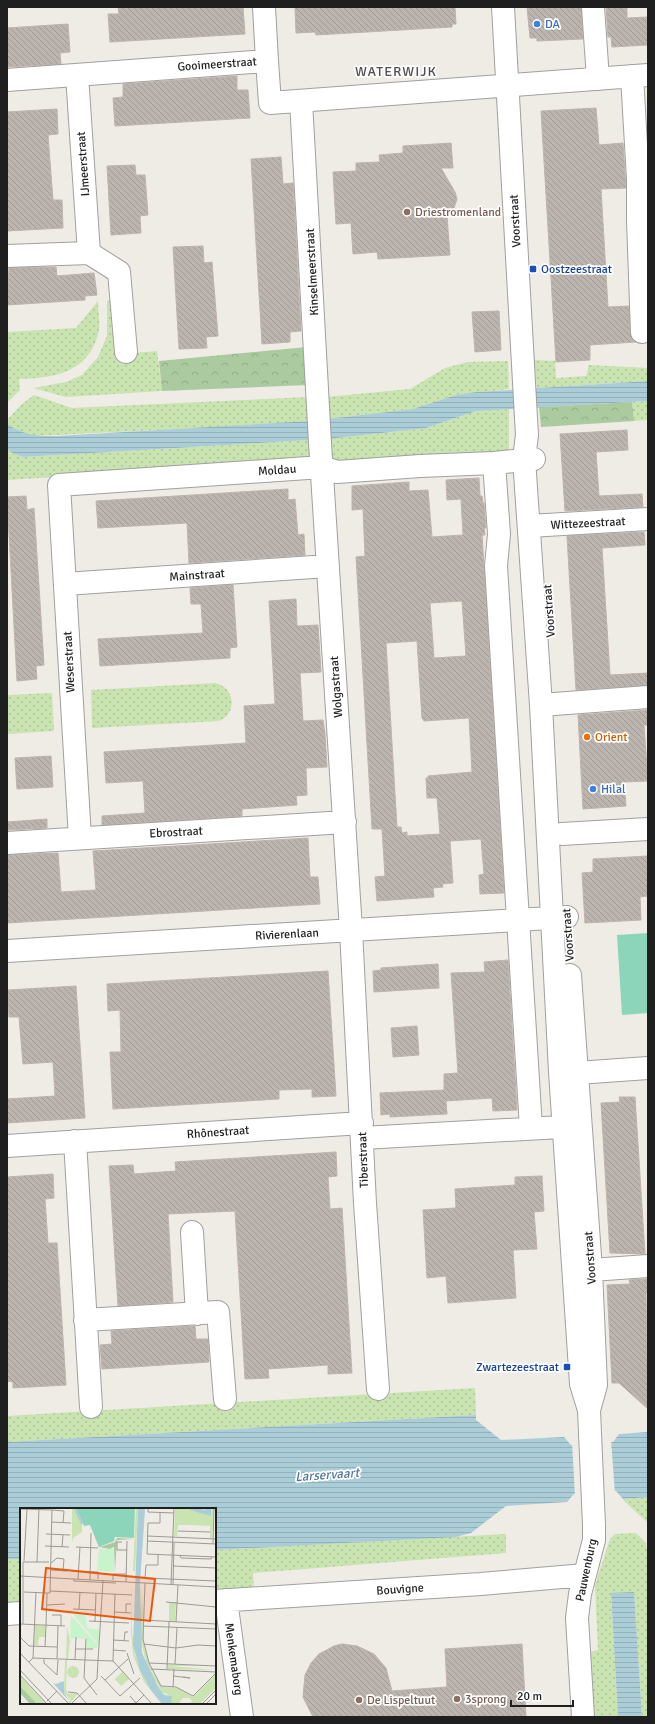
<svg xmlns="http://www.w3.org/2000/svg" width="655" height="1724" font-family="Signika,sans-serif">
<defs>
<pattern id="grass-dots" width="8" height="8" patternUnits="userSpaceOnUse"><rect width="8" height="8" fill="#c9e3b1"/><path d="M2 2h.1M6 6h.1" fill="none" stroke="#acc298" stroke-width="1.8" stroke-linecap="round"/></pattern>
<pattern id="forest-crowns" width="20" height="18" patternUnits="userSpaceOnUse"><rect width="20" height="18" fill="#abca9f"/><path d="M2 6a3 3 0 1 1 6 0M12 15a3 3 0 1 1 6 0" fill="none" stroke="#93ad88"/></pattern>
<pattern id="water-rules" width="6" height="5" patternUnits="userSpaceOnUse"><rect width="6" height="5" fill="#abcdd8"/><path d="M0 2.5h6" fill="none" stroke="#93b0b9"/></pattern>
<pattern id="building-back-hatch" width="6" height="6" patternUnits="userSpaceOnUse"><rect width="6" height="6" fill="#bcb5af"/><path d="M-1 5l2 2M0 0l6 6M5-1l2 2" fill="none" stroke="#a19b96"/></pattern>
</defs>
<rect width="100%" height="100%" fill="#efece6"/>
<!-- grass -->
<path fill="url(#grass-dots)" d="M114,297L120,354L157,351L162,391L66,397L33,388L66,382L82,375L98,357L107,336V301Z
M98,301C98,311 101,325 98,335C87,373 54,378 19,379L20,390L7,403V332L76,328Z
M534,360L555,361L556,378L586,376L589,365L648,368V381L537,388Z
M508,361L509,389L456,395L413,409L327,419L326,397L410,389L445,368L468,362Z
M34,395L72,408L308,397L309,421L262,425L33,436L23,434L7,424V420L22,404Z
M648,401V420L634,421L632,402Z
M509,409V451L329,463L328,439L426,428L476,411Z
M309,440L311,461L7,480V449L12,453L23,457Z
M215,683C235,687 238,713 219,721L92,728L91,690Z
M52,693L54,731L7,734V695Z
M475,1388L476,1415L7,1442V1416Z
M648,1497V1523L623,1500V1499Z
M636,1533L646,1543L648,1559V1717H642L634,1593H611L618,1717H594L590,1652L598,1650L595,1585L610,1539L615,1534Z
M506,1534V1553L253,1573L254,1591L215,1593V1550Z
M7,1559H21V1602L7,1603Z"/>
<!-- forest -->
<path fill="url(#forest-crowns)" d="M307,347L308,385L162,391L159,361Z
M632,402L634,421L541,427L539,407Z"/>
<!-- pitch -->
<path fill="#8cd5ba" d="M648,933V1013L622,1015L617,935Z"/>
<!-- water -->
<path fill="url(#water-rules)" d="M648,381V401L476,411L426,428L328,439L327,419L413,409L456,395L477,392Z
M309,421V440L23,457L12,453L7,449V424C26,436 35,436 57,436Z
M476,1415V1420L501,1440L564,1437L571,1445L613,1442L619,1434L648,1432V1497L623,1499L616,1491L574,1494L567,1502L506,1506L471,1533L456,1537L215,1550V1509H21V1559H7V1442Z
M634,1592L642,1717H618L611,1593Z"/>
<!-- pier -->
<path fill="#efece6" d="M611,1440L615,1494L575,1497L572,1442Z"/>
<!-- building -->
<path fill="url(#building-back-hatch)" stroke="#bfb3aa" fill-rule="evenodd" d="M118,7H243L245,34L110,42L108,14H119Z
M295,7H455L456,24H452V27L316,35L315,32L296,33Z
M527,7H581L583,39L537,41V38H530Z
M606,7H627V18L648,17V45L612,47L611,37H608Z
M68,24L70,52L60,53L61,64L7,67V28Z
M237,76V90H248L250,118L115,126L113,98L123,97V84Z
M596,108L599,145L623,143L626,188L601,189L608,307L629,306L630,333L635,342L590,345V360L556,362L541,111Z
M57,109L58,134L48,135L53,200H62L63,228L7,231V112Z
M451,143L453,168H441L455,192L457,199L454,208L447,216L450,255L378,259L377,252L353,254L351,223L336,224L333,172L356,171V163L380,162L379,155L403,153V146Z
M281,157L283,184L293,183L301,331L290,332V342L262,344L251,159Z
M135,165L136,175H145L148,215L140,216L141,233L111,235L107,166Z
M203,246L204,263L212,262L218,336L206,337L207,348L179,349L173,247Z
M56,267L57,276L94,273L97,295L85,296V300L7,305L9,268Z
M499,311L501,350L475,352L472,312Z
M627,430L628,450L596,452L599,496L642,494L643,507L565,511L560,434Z
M479,478L480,496H482L483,503H484L486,528H484L485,535H482L484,567L504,893L480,894L479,875L484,874L481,839L450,841L453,883L442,884L443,887L433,888L434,897L377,901L375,877L385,876L382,829H372L356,557L365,556L363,509L352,510V486L409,482V491L428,490L432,537L463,535L461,499L447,500L446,480ZM462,601L466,656L434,658L430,603ZM417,641L422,718L424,721L469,718L472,772L428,776V778H426L427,798H437L440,834L407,836V832L402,833L401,827H397L386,643Z
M288,489V500L295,499L298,535L304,534L305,555L189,563L187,523L98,528L96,501Z
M26,496L27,510L34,508L44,665L36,666L37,679L17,681L7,497Z
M644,532L645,545L602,548L610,675L648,673V685L576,690L567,536Z
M233,585L237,647L230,648V658L100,666L98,639L203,633L201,604H191L190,588Z
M296,599L297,626L318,625L321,672L300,673L303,721L323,720L325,733L327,767L306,768L307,795L296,796L297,805L242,809V816L102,825V816L145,813L143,781L106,783L104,752L246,743L244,706L275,704L269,601Z
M648,710V725H644L648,781L624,782L626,806L583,809L578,715Z
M51,756L53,787L17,789L15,758Z
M47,819V828L7,830V822Z
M308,838L310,877H318L320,904L7,923V855L58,853L61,892L96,890L93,851Z
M648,856V896L640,897L641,920L585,923L582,873L593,872V859Z
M508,960L517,1110L493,1111L492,1098L446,1101L447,1114L390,1117V1114L381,1115L380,1093L444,1090V1074L458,1073L451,973L485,972L484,962Z
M438,964L439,988L374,992L373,971L381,970V968Z
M328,971L336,1096L312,1097V1089L279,1090V1099L113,1109L110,1052H121L120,1010L108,1011L107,984Z
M76,986L85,1118L7,1123V1099L55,1096L53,1062L23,1064L19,1017H9L8,990Z
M417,1026L419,1055L393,1057L391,1028Z
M619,1097H635L645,1254L610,1253L601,1103L620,1102Z
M336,1152L337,1176L328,1177L330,1209L342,1208L352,1373L328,1374V1365L268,1369L269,1378L245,1379L235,1211L168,1214L173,1302L118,1306L109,1166L133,1165L134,1174L176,1171L175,1162Z
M53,1174L54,1198L45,1199L48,1243H57L66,1385L13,1388V1382L7,1381V1177Z
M542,1176L544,1211L534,1212L537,1249L513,1250L516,1298L448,1303L446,1276L427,1278L423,1210L456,1208L455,1189L515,1185V1177Z
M647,1279L648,1293H646L648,1409L619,1383H612L607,1285L630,1284L629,1280Z
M195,1326L196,1339H208L209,1362L102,1369L100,1345L112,1344L111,1331Z
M342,1644L357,1646L374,1654L386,1668L392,1691L447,1687L445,1649L522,1644L526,1717H313L303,1697L305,1675L311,1663L319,1654L334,1646Z"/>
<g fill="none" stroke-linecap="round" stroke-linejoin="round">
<!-- street casing -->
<g stroke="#a0a0a0" stroke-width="24">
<path id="street" d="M264,7L267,61
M503,7L526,418L527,435L524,459L541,705L560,1072L581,1384L589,1410L594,1525V1540L580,1594L577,1618L583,1717
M593,7L598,79
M77,75L89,253L119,272L126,352
M632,76L638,179V221L642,332
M7,80L267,61L270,103L648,75
M301,101L320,443L351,930L365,1203L378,1389
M7,256L89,253
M494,463L499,534L496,566L531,1128
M529,526L648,519
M65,584L328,566
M541,705L648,697
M562,834L648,829
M80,838L59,485L322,467L337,472L420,466L494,463L534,459
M7,843L345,822
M7,951L567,917
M570,975L591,1270L596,1385L589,1410
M577,1073L648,1068
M362,1138L579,1126
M75,1141L91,1407
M7,1146L362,1123
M192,1232L197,1314
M577,1271L648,1266
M85,1320L218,1312L225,1399
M226,1600L242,1717
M215,1601L481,1584L585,1575
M7,1614L21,1613"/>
</g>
<!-- street -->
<use href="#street" stroke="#fff" stroke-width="22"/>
</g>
<!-- markers -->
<g fill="#3f7fe0" stroke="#fff" stroke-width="1.5">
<circle cx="537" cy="24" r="4"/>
<circle cx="593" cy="789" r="4"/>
</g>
<g fill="#8d6e63" stroke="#fff" stroke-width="1.5">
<circle cx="407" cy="212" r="4"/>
<circle cx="457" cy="1699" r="4"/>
<circle cx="359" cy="1700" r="4"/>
</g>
<g fill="#1a4fb4" stroke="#fff" stroke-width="1.5">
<rect x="529" y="265" width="8" height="8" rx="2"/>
<rect x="563" y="1363" width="8" height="8" rx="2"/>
</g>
<circle fill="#e8710a" stroke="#fff" stroke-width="1.5" cx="587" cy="737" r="4"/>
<g text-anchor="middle" stroke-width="3.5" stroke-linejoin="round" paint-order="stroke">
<!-- shop labels -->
<g font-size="12" fill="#366cbe" stroke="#fff" text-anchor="start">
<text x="545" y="28">DA</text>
<text x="601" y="793">Hilal</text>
</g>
<!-- street labels -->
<g font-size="12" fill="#1f1f1f" stroke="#fff">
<text transform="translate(217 64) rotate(-4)" y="4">Gooimeerstraat</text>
<text transform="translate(83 164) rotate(-94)" y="4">IJmeerstraat</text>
<text transform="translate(515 221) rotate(-93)" y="4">Voorstraat</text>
<text transform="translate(312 272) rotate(-93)" y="4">Kinselmeerstraat</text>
<text transform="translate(277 470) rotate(-4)" y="4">Moldau</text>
<text transform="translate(588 523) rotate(-3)" y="4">Wittezeestraat</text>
<text transform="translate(197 575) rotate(-4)" y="4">Mainstraat</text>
<text transform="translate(549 611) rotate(-94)" y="4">Voorstraat</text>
<text transform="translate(69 662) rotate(-93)" y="4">Weserstraat</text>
<text transform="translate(336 687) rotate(-94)" y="4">Wolgastraat</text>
<text transform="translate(176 832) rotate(-3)" y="4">Ebrostraat</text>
<text transform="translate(287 934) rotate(-3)" y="4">Rivierenlaan</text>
<text transform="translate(568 935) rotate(-94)" y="4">Voorstraat</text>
<text transform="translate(218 1132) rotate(-4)" y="4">Rhônestraat</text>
<text transform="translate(363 1160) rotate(-92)" y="4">Tiberstraat</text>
<text transform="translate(590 1258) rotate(-94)" y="4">Voorstraat</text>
<text transform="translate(586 1570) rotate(-78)" y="4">Pauwenburg</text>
<text transform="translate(400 1589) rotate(-4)" y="4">Bouvigne</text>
<text transform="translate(234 1659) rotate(82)" y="4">Menkemaborg</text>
</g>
<!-- education labels -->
<g font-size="12" fill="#785e54" stroke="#fff" text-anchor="start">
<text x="415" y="216">Driestromenland</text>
<text x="465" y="1703">3sprong</text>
<text x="367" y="1704">De Lispeltuut</text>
</g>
<!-- transit labels -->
<g font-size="12" fill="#164399" stroke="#fff" text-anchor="start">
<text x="541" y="273">Oostzeestraat</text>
<text x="559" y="1371" text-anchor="end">Zwartezeestraat</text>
</g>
<!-- food labels -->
<g font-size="12" fill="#c56008" stroke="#fff" text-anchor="start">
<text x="595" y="741">Orient</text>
</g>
<!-- water labels -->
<g font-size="13" font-style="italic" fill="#52779e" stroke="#fff">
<text transform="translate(327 1474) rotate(-4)" y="5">Larservaart</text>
</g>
<!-- quarter labels -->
<g font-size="14" letter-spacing="1" fill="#525252" stroke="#fff">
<text x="396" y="76">WATERWIJK</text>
</g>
</g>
<!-- overview -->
<g transform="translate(20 1508)">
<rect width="196" height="196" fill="#efece6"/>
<path d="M52,0H55L62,16V24L53,30L52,35ZM116,0H118L115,63H113ZM155,0H171L191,8V0H194L192,30H190V18L169,17H158L157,28H154ZM122,80L124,138L132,164L142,179L158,180L173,189L196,166V180L180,196H170L172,193L169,190H163L158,196H151L148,186L143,185L128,162L120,129ZM112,81V124L115,147L126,173L142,196L124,174L113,147L111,124ZM149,94H156L155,113H149ZM15,117L25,118V129H19L18,137H14ZM47,118L50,133L48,151H46ZM45,152H47L46,182L48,186L57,185V187L50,195L48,194L51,192L44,185ZM148,157L196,158H150L196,162L148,161ZM102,164L109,171L101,178L95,171ZM0,168L26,196H17L0,178Z" fill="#c9e3b1"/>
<path d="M71,18L80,39L95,34L97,30L114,31L97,32L95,64L94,39L90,41L79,39ZM0,178L17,196H10L0,185Z" fill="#abca9f"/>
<path d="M79,41H94V64L77,63ZM53,106L65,107L67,120L80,122L79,137ZM51,108L78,137L77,140H66L67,131L50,130Z" fill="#c8f4cc"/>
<path d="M47 164a6 6 0 1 1 12 0a6 6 0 1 1-12 0Z" fill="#c9e3b1"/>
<path d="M56,0H115L114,30L95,29L94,33L79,39L70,17L64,18Z" fill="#8cd5ba"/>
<path d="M118,0H124L125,2L120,75L122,145L137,177L144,187L152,188L151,196H142L131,182L120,162L113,137ZM171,0H183V2L191,0V8L170,2ZM44,171V185L50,194L33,175L36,176L44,173Z" fill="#abcdd8"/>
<path fill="none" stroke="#abcdd8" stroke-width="2" d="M55,0L62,16"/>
<path fill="none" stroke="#9c9a96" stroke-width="1" d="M128,0V4L154,5M0,1L32,2M140,4V15H128L127,46L196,49M31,14L51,15M158,23L190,24M26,26L50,27M127,28L196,31M127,33L196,36M102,34H97V42H107M193,36L194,0M25,38L49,39M42,39L43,27M56,39L78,40M138,47V57H126L125,70L196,73M160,48L161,50L191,51L192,49M4,53L7,1M17,54L19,0M31,55L37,50L44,51L43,63M153,58L196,60M31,62L47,63M52,63L78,64V71M0,68L196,79M54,71V73L96,75M58,71L60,39M70,72L71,25M93,72V66H106M106,74L107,33M125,75L123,131L129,155L141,178L156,179L173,188L196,165M151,77L154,0M153,77L154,35M30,83L112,87M4,84L27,85M146,94L196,99M27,97L45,96M53,101L75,102M59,101L60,84M94,104L111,105M106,105V96H111M32,107H41V118M123,112L196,116M69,113L109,115M75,114L76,85M156,114L158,77M0,116L45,118M3,116V54H29M26,117L27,85H30L32,2L44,3L43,15M123,118L196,121M0,129L9,138L37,139M66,131L64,170L77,187M93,132L109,133M104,133L105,124H108M124,136L156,140L178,137L196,138M25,139L26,117M56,141H73M93,142L106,143M0,145L49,196M107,145L114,166M13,150L93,153M24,151V155L37,167M37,151L38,118M55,152L56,129M78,153L83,73M93,153L95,86M93,153L132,196M9,154L13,150L16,84M129,155L196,158M155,156L157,120M131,161L196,164M147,161L149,114M0,162L32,196M0,167L27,196M37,167L38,152M81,168L100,188L120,170M153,168L170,170L163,169M85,172L108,151M153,179L154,161M48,184L57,185L67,196M110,188L116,195L124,187M27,193L37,183M51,196L77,171L78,152M182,196L196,182M186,196L196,186"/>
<path fill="#e8590c" fill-opacity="0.15" stroke="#e8590c" stroke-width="2" d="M26,60L135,71L130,113L22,101Z"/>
<rect width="196" height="196" fill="none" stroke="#1f1f1f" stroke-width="2"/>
</g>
<!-- border -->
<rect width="655" height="1724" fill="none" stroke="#1f1f1f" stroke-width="16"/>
<!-- scale -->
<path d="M511 1700v6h62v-6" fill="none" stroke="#1f1f1f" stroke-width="2"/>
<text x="517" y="1700" font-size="12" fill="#1f1f1f" stroke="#ffffff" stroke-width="3" paint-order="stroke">20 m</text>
</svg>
